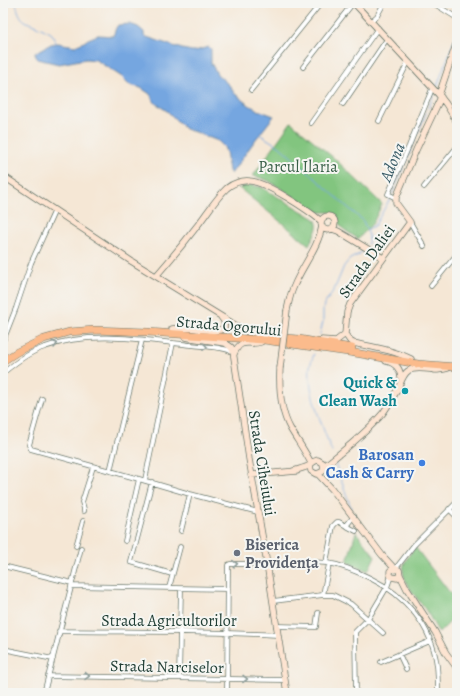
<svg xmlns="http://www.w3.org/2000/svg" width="460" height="696" font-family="Alegreya,serif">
<rect width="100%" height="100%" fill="#f6f6f2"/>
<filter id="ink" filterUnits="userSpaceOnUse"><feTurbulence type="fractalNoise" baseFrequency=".025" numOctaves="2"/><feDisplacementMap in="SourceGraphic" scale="8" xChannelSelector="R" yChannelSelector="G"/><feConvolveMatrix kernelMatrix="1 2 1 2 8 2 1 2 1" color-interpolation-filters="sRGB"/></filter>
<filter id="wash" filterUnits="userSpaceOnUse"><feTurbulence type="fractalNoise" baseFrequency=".012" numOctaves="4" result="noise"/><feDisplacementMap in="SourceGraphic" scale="16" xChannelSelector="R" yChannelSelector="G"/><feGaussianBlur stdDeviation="0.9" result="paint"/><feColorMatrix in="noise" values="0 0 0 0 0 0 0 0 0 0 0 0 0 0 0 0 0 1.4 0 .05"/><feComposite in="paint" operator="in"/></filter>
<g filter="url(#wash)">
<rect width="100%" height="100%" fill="#f5e7d5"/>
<!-- green -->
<path fill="#82c57f" stroke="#50815a" d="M291,122L335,159L382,204L373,223L358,239C353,235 344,231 340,225C338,222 338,217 335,214C329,210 323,214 316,211L269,181L261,178L253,176Z
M248,185L261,187L315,219C321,228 313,236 309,245L239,188Z
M356,532L375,556L368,571L347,562Z
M415,547L457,602V615L439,633C434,625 430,616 425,609C418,599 403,583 403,571C403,562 410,554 415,547Z"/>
<!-- water -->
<path fill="#75a6e0" stroke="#4a728a" d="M130,24L138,27L144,32V36L182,49L192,51H195L209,47L211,49V63L217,74L231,87L234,93L249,105L258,110L274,116L256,139L231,174L229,171L226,152L224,147L218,141L195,132L185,129L167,111L155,103L150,94L141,88L130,85L122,77L96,60L86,59L59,64L37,59L35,53L51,44L58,43L75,46L84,42L88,39L98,35L113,36L116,28L118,25Z"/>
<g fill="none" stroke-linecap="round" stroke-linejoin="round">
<!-- stream -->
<path stroke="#75a6e0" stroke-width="1" d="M16,3C20,24 27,21 43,29C46,31 50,32 52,34C53,36 55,40 56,43
M436,89L457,33
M259,134L280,147L363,221L367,230
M392,194L434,94
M368,244L369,237L367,230L375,225L391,197
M320,334L323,322V309L324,305L335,288L344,266L350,259L358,255L363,251
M314,354C313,358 311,362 310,366C307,392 323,427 332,452
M335,463L351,508"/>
</g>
</g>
<g filter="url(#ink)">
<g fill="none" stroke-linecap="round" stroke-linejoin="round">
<!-- street casing -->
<g stroke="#6a786c" stroke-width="5.5">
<path id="street" d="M433,3L457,18
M371,21L377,16L384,3
M303,67L353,3
M251,90L321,3
M343,104L387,39
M379,121L408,62
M311,123L378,28
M424,187L457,147
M396,198L388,194L409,146L432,89
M410,222L424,246
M431,286L457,254
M3,341L16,308L31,263L55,210
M3,373C16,362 29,352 45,347C90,330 144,340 191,345C199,346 227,347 232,352
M42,399L29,445L31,449L139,479L190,494L258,512
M110,471L142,340
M145,480L173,343
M152,482L131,562L172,574
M449,509L457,517
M84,511V509L82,502L93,467
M346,526L354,516
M181,531L190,494
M125,541L139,479
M76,546L83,521
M326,563L333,526L337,522H339L356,531
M3,566L72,583
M396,568L414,545L457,502
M71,586L228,589
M169,588L180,547
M323,595L329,564
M273,601L323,595H333L351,604L383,633
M276,626L316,627L318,613
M59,631C132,632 205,631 278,635
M3,649L53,659
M399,654L406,669
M381,662L430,641
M48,676L285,680
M179,678L181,589
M44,693L81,548
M227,693L228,565L230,564C242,564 254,564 266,564C287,563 307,561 327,563C342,565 356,571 370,578C405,595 432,626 437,666C438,675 438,684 438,693
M356,693L355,632L368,619L387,587L391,576"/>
</g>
<!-- secondary casing -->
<g stroke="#6a786c" stroke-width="7">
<path id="secondary" d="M354,3L439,95L446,104L457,122
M439,95L457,42
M3,176L131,261L245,331L275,337
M321 223a7 7 0 1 1 14 0a7 7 0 1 1-14 0Z
M332,229L338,231L383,258
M156,276C170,260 184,243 197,226C206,215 216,198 227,188C233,183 242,180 250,181C266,182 308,210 321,221
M287,310C289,302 290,294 294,286C302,266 318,248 322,226
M172,329C178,328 184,328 191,328C198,329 215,332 220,330C227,328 225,321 221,317
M345,334L350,341L353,343C372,347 393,350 411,359
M185,337L191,338L225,343L231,347L233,351L249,459L267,564L287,693
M322,340L336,341L345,334L347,312L350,304L410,222L396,203V198L416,150L441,97
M234,354C241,337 248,346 261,342
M386,361C397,363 401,370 401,380
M280,368C279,389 280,410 290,428C297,440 305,451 311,463
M324,467L328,463C347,448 367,432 383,413C388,406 392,399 396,392C400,386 402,375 408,371C415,366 427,369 435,370C440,370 444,369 448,368
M293,471C298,469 306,468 310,465C313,462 313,461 318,460L323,463L324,469L322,472L316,474L311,471L310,465
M318,474L332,489L382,555L394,568L399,570L400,575L397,578L392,577L390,575V571L394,568
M251,475L297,471
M400,575L407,589L435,632L446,653L457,668"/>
</g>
<!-- highway casing -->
<g stroke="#6a786c" stroke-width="8">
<path id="highway" d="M271,337L299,339L352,348
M3,361L17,352L44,339L69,332L94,330L148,332L264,340L355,353L418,364L457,367"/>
</g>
<!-- street -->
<use href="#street" stroke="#fff" stroke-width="4"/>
<!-- secondary -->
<use href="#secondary" stroke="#fde4d1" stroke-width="5.5"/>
<!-- highway -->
<use href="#highway" stroke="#fbbb8c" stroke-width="7"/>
<!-- secondary-bridge casing -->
<g stroke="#6a786c" stroke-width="7" stroke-linecap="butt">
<path id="secondary-bridge" d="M280,368L287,310"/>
</g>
<!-- secondary-bridge -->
<use href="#secondary-bridge" stroke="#fde4d1" stroke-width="5.5"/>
</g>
<!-- one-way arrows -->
<defs><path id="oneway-chevron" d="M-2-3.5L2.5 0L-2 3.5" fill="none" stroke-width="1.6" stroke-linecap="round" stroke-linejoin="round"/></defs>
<g stroke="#8f9e9a">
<use href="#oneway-chevron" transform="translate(55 344) rotate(-16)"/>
<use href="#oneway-chevron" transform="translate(205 347) rotate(7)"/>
<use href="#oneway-chevron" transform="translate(235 564) rotate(-5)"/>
<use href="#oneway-chevron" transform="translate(87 676) rotate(1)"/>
<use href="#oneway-chevron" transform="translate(245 679) rotate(1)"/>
</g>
</g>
<!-- markers -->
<circle fill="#0f9aa8" stroke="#f6f6f2" stroke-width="1.5" cx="405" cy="391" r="4"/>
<circle fill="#3f7fe0" stroke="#f6f6f2" stroke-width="1.5" cx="422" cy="463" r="4"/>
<circle fill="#6b7280" stroke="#f6f6f2" stroke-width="1.5" cx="237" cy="553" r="4"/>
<g text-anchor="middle" stroke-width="4" stroke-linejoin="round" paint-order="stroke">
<!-- park labels -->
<g font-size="16" fill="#385f47" stroke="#f6f6f2">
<text x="298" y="172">Parcul Ilaria</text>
</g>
<!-- street labels -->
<g font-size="16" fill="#1f3d34" stroke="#f6f6f2">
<text transform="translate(366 261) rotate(-55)" y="6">Strada Daliei</text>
<text transform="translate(229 325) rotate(5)" y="6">Strada Ogorului</text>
<text transform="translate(263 463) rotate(81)" y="6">Strada Ciheiului</text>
<text x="169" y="626">Strada Agricultorilor</text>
<text transform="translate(167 666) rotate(1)" y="6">Strada Narciselor</text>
</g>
<!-- culture labels -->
<g font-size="16" font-weight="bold" fill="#0d838f" stroke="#f6f6f2" text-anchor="end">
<text x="397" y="388">Quick &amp;<tspan x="397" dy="18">Clean Wash</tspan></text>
</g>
<!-- shop labels -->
<g font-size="16" font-weight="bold" fill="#366cbe" stroke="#f6f6f2" text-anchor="end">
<text x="414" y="460">Barosan<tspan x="414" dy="18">Cash &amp; Carry</tspan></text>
</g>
<!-- worship labels -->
<g font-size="16" font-weight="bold" fill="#5b616d" stroke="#f6f6f2" text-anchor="start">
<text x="245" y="550">Biserica<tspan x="245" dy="18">Providența</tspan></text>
</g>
<!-- water labels -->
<g font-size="17" font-style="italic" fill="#395c68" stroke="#f6f6f2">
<text transform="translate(392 162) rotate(-67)" y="6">Adona</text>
</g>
</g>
<!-- margin -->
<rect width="460" height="696" fill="none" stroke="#f6f6f2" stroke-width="16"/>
</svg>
